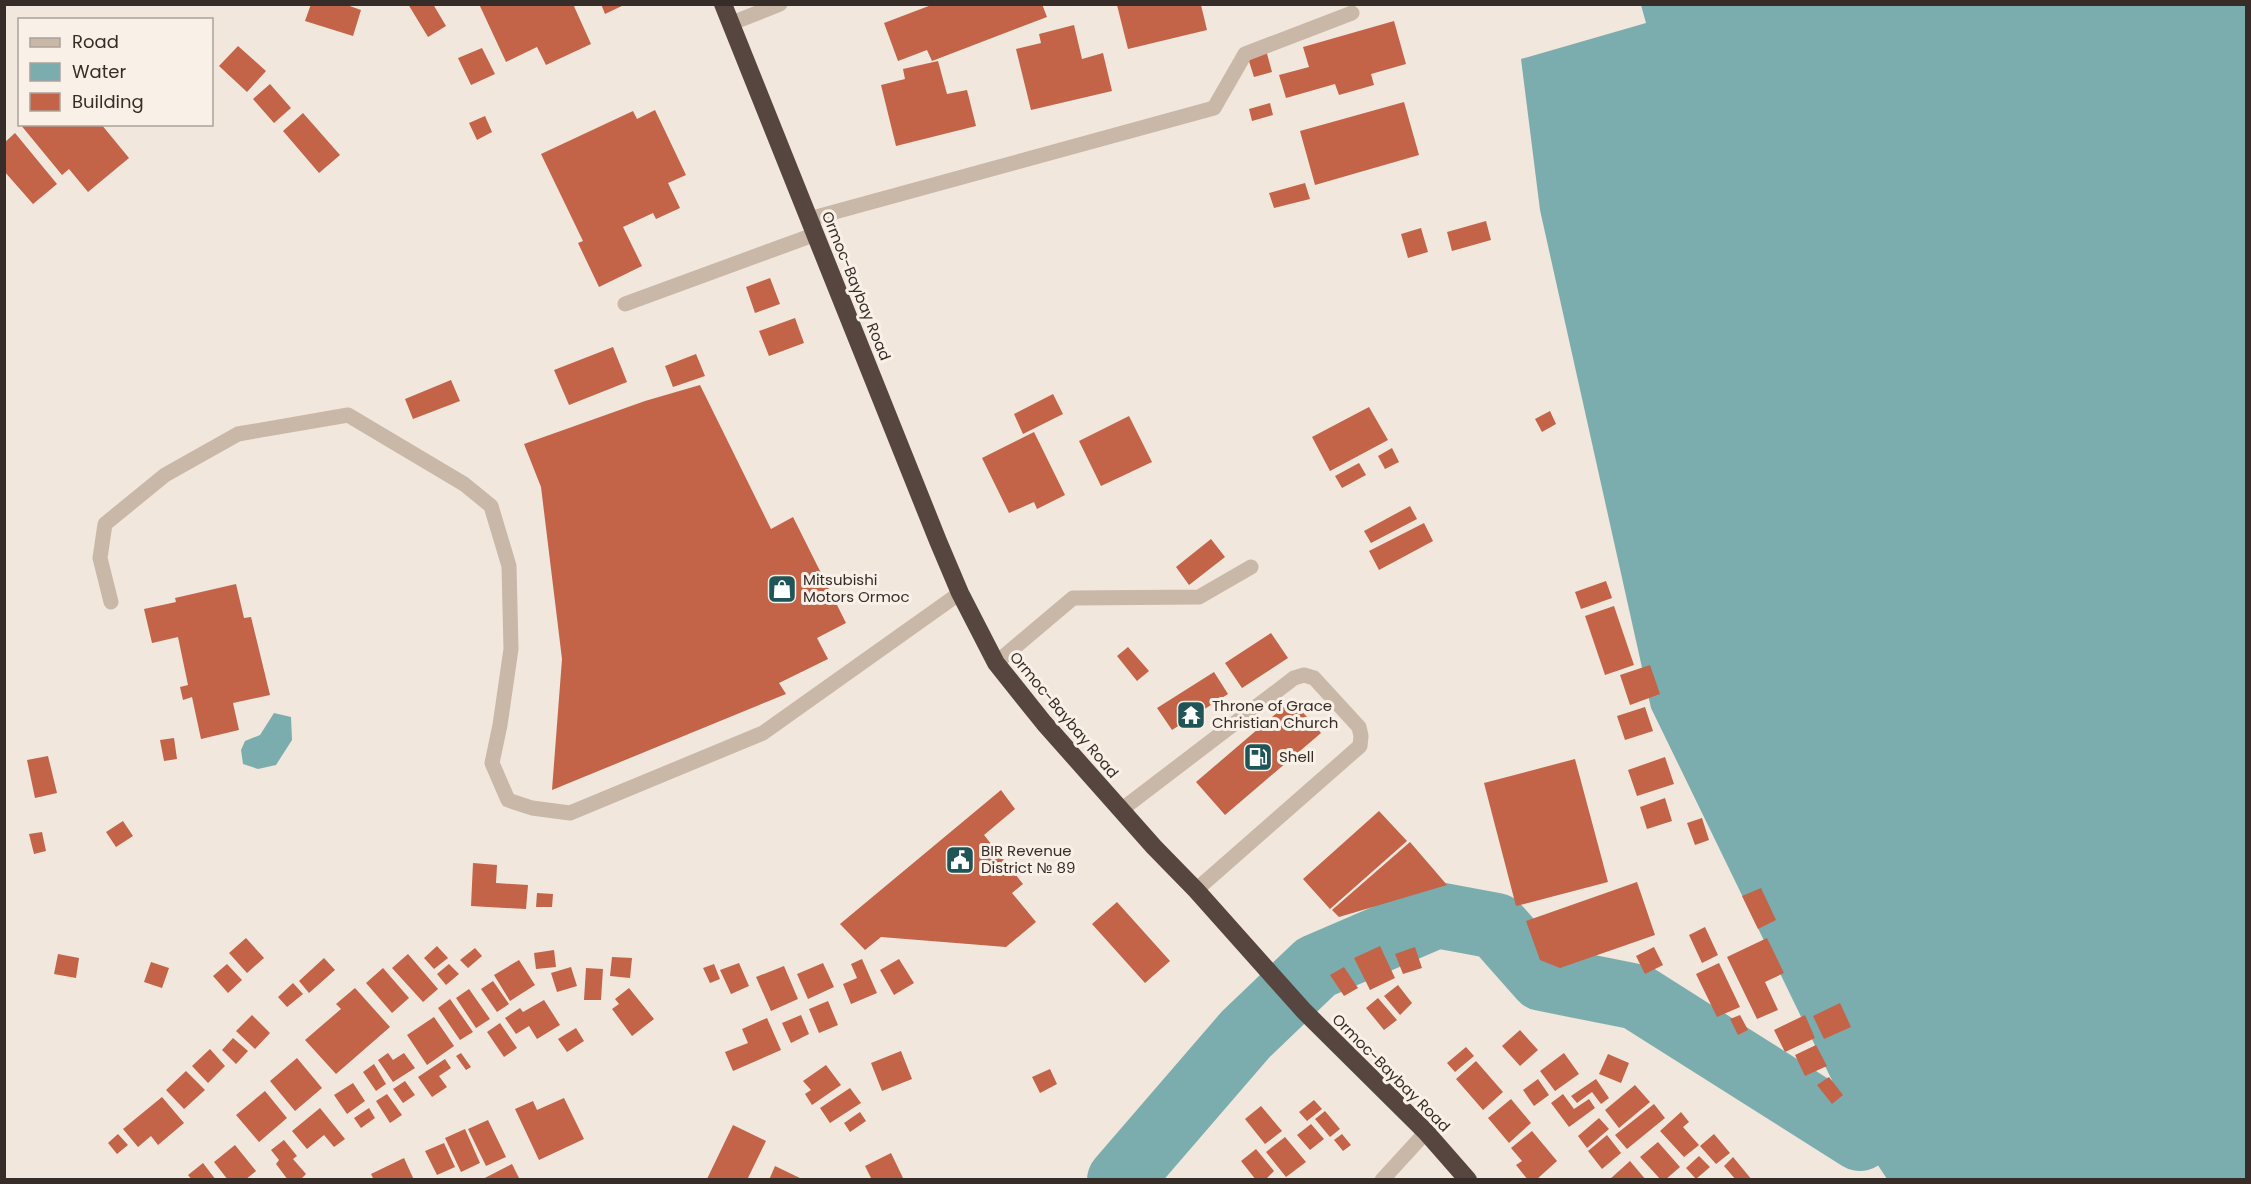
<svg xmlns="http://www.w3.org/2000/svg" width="2251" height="1184" font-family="Poppins,sans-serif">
<rect width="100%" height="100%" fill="#f1e7dc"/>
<!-- water -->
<path fill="#7cadae" d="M1641,5H2246V1179H1887L1860,1138L1651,708L1540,210L1521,59L1646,23Z
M274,713L291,717L292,740L276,765L258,769L243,764L241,750L245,741L260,735Z"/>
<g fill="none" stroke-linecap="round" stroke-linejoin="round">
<!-- river -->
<path stroke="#7cadae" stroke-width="66" d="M1120,1180L1246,1034L1316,967L1437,915L1496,926L1542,978L1637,997L1860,1138"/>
</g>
<!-- building -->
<path fill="#c36348" d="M311,4H344L361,10L353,36L305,21Z
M408,4H433L446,26L428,37Z
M479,4H573L591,44L546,65L537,47L506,62Z
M601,4H626L605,14Z
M934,4H1042L1047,17L932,61L927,50L898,61L884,23Z
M1117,5H1201L1207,30L1128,49Z
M1394,21L1406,64L1371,74L1374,85L1339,95L1335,84L1286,98L1279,75L1309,67L1303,47Z
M1074,25L1082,59L1103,53L1112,91L1031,110L1016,49L1041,43L1039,34Z
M238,46L266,71L247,92L219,66Z
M482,48L495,74L471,85L458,58Z
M1266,50L1272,72L1254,77L1247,55Z
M938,61L947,94L967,90L976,126L896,146L881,85L905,79L903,69Z
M270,84L291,108L274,123L253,99Z
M1404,102L1419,155L1315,185L1300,131Z
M1270,103L1273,115L1252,121L1249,109Z
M655,110L686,175L668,183L680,208L656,219L653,213L623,227L642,266L599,287L578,243L583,241L541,154L633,111L637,119Z
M303,113L340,155L319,173L283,131Z
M485,116L492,132L477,140L469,123Z
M20,124H101L129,158L88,192L69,169L62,175Z
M15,133L57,184L33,204L4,171V143Z
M1305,183L1310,199L1274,208L1269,193Z
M1486,221L1491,240L1452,251L1447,232Z
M1421,228L1428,252L1408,258L1401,234Z
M770,278L780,304L755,313L746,287Z
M795,318L804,343L769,356L759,331Z
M613,347L627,382L569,405L554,370Z
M696,354L705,376L673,387L665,366Z
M451,380L460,401L413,419L405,399Z
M700,385L771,529L793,517L846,623L817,638L828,659L779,683L786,694L552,790L562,659L541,487L524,444L645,401Z
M1053,394L1063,414L1023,434L1014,414Z
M1369,407L1388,440L1330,471L1312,437Z
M1550,411L1556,424L1542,432L1535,419Z
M1129,416L1152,462L1101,486L1079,441Z
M1034,432L1065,495L1037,509L1034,502L1009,513L982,458Z
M1392,448L1399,462L1385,469L1378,456Z
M1359,463L1366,475L1342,488L1335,476Z
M1410,506L1417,519L1371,543L1364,531Z
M1424,523L1433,541L1379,570L1369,551Z
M1211,539L1225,557L1189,585L1176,567Z
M1606,581L1612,598L1581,609L1575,592Z
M236,584L244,618L251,617L270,695L233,703L239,730L201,739L192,697L183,700L180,687L188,685L178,637L152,643L144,609L176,602L175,598Z
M1614,606L1634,665L1605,675L1585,616Z
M1271,633L1288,658L1242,688L1225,663Z
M1128,647L1149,671L1137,681L1117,656Z
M1650,665L1660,694L1630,705L1620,675Z
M1214,672L1228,694L1172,730L1157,708Z
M1292,700L1321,733L1225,815L1196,782Z
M1645,707L1653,731L1625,740L1617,716Z
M174,738L177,759L164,761L160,740Z
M48,756L57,793L35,798L27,760Z
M1665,757L1674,784L1637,796L1628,770Z
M1575,759L1608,882L1516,906L1484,783Z
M1001,790L1015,809L984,835L1023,884L1012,893L1036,922L1006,947L881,937L865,950L840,924Z
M1665,798L1672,821L1647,829L1640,807Z
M1379,811L1407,841L1330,909L1303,879Z
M1702,818L1709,840L1695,845L1687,823Z
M123,821L133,836L116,847L106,832Z
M42,832L46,851L34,854L29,834Z
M1410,842L1447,885L1339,917L1332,910Z
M473,863L497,865L496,883L528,885L526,909L471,906Z
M1637,882L1655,935L1560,968L1540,960L1526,921Z
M1761,888L1776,920L1758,929L1742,896Z
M537,893L553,894L552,907H536Z
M1117,902L1170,961L1145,983L1092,924Z
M1705,927L1718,955L1702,963L1689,935Z
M246,938L264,958L247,973L229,953Z
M1767,938L1784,973L1765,982L1778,1010L1757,1019L1727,957Z
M437,946L448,958L434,969L424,958Z
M1380,946L1395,978L1370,990L1354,958Z
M1415,947L1422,968L1403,974L1395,954Z
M1654,947L1663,965L1645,974L1636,956Z
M475,948L482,956L468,968L460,960Z
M554,950L556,967L536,969L534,953Z
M58,954L79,958L76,978L54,974Z
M408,954L438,989L423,1002L392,968Z
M612,957L632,958L630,978L610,976Z
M324,958L335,970L309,993L299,981Z
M862,959L877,993L851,1004L843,984L857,978L851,964Z
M899,959L914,983L894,995L880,970Z
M519,960L535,985L510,1001L494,975Z
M151,962L169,968L162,988L144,982Z
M739,963L749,986L731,994L720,970Z
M823,963L834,987L808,999L797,974Z
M1719,963L1740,1007L1717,1017L1696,974Z
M227,964L242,980L228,993L213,976Z
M449,964L459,974L446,985L437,974Z
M714,964L720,979L710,983L703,968Z
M784,966L798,999L771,1011L756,977Z
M571,967L577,986L557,992L551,973Z
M1344,967L1358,988L1344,996L1330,975Z
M383,968L409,998L392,1013L366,983Z
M586,968L603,969L601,1000H584Z
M493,981L509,1004L497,1012L481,989Z
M293,983L303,994L287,1007L278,997Z
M1398,985L1412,1003L1400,1015L1384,996Z
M355,988L390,1027L336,1074L305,1040L341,1009L336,1004Z
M629,988L654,1019L632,1036L612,1009L619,1004L615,999Z
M469,989L490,1019L476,1028L456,998Z
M1378,998L1397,1020L1384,1030L1366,1008Z
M450,999L473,1032L460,1040L438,1008Z
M544,1000L560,1025L537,1039L529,1026L516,1034L505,1018L520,1008L523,1012Z
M828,1001L838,1025L819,1033L809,1009Z
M1840,1003L1851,1027L1824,1039L1813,1016Z
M252,1015L270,1033L255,1049L236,1031Z
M801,1015L809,1034L791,1043L782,1023Z
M1740,1015L1748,1030L1738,1035L1730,1019Z
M1805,1015L1815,1038L1785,1052L1774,1030Z
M434,1017L454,1046L427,1065L407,1035Z
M767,1018L781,1050L733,1071L725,1052L748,1043L742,1029Z
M500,1023L517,1048L504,1057L487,1032Z
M576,1028L584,1041L567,1052L558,1039Z
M1520,1030L1538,1050L1520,1066L1502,1046Z
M233,1038L248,1051L236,1064L222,1050Z
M1816,1045L1827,1066L1805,1076L1795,1055Z
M1466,1047L1474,1056L1455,1072L1447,1063Z
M210,1049L225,1066L208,1083L192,1066Z
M901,1051L912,1079L882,1091L871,1063Z
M388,1053L393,1060L404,1053L415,1068L393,1082L378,1060Z
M461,1053L471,1067L466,1070L456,1056Z
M1564,1053L1579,1074L1555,1091L1540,1071Z
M1608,1054L1629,1063L1621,1083L1599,1074Z
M297,1058L322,1088L295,1111L270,1081Z
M445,1059L451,1068L439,1076L447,1087L432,1097L418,1077Z
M1476,1061L1503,1092L1483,1110L1456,1079Z
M374,1064L386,1084L376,1091L363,1072Z
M826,1065L841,1085L812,1105L805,1094L811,1090L803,1081Z
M1050,1069L1057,1084L1040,1093L1032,1077Z
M186,1071L205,1090L184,1109L166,1090Z
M1829,1077L1843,1095L1832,1104L1817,1085Z
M1538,1079L1549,1095L1534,1106L1523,1090Z
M1596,1079L1609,1098L1601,1104L1592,1092L1577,1103L1571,1096Z
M405,1081L415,1095L403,1103L393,1089Z
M353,1083L365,1101L347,1114L334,1095Z
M1635,1085L1650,1102L1619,1128L1605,1110Z
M850,1088L861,1103L830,1123L820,1108Z
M265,1091L287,1118L259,1142L236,1115Z
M387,1094L402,1115L390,1123L376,1101Z
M1563,1094L1574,1109L1589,1099L1595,1108L1569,1127L1551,1103Z
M162,1097L184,1123L158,1145L151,1136L138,1147L123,1129Z
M564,1098L584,1139L539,1160L515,1109L533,1101L537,1110Z
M1511,1099L1531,1123L1509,1143L1488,1118Z
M1314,1100L1322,1109L1307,1121L1299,1112Z
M1654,1104L1665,1118L1627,1149L1615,1135Z
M1261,1106L1282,1131L1265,1144L1245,1119Z
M320,1108L345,1139L334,1147L324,1135L307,1149L292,1131Z
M369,1108L375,1118L361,1128L354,1118Z
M1325,1111L1340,1129L1330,1137L1315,1119Z
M860,1112L866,1121L850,1132L844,1123Z
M1681,1112L1689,1122L1683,1127L1699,1145L1684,1157L1660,1131Z
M1599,1118L1609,1129L1587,1148L1578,1136Z
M488,1120L506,1157L486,1166L468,1129Z
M1311,1124L1324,1139L1310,1150L1297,1135Z
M733,1125L766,1141L747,1180L707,1179Z
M465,1129L480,1163L461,1172L445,1138Z
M1532,1131L1557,1161L1536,1180H1528L1516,1165L1522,1161L1511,1148Z
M118,1134L128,1145L117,1154L108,1143Z
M1342,1134L1351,1145L1343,1151L1334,1140Z
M1714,1134L1730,1153L1716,1164L1700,1146Z
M1607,1135L1621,1153L1602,1169L1588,1151Z
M1285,1137L1306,1162L1286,1177L1266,1152Z
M284,1140L297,1156L293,1159L306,1174L300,1180H288L276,1164L279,1160L271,1150Z
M1658,1142L1680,1167L1665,1180H1661L1640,1157Z
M444,1143L455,1167L437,1175L425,1151Z
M235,1145L256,1171L245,1180H228L214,1162Z
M1256,1149L1274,1171L1265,1180H1256L1241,1161Z
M891,1153L904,1180H872L865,1166Z
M1699,1156L1710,1167L1696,1179L1686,1168Z
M1733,1157L1752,1180H1736L1724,1166Z
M404,1158L414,1180H374L371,1174Z
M1630,1161L1646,1180H1609Z
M203,1163L216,1180H192L188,1175Z
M512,1164L520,1180H481Z
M775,1166L804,1180H769Z"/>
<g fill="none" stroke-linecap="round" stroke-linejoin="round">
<!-- lane -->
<path stroke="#c9b7a8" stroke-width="15" d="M732,23L780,4
M625,304L816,234
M111,602L100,558L105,524L165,475L238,434L348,415L464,484L491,506L509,566L511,649L500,725L492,763L508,800L532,808L570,813L763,733L960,593
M996,663L1073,598L1199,597L1251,567
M1121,810L1294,678L1304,675L1314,678L1359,727L1361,736L1360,746L1196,890
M1382,1180L1426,1132"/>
<!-- street -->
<path stroke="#c9b7a8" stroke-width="15" d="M809,219L1214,108L1245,54L1352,13"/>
<!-- highway -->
<path stroke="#57463f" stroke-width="18" d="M723,4L938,541L960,593L996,663L1044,723L1154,847L1196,890L1304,1011L1426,1132L1468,1180"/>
</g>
<!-- icons -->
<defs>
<g id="shop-square" transform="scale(1.5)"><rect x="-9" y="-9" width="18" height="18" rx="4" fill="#1f5557" stroke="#f9f1e8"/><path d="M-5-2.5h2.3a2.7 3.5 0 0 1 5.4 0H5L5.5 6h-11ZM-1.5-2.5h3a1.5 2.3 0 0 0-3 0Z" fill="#fff"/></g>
<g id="temple-square" transform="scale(1.5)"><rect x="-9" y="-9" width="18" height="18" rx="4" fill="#1f5557" stroke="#f9f1e8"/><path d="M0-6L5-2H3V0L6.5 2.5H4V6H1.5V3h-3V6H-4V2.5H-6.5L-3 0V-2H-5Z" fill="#fff"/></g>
<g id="fuel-square" transform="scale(1.5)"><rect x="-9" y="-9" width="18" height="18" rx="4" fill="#1f5557" stroke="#f9f1e8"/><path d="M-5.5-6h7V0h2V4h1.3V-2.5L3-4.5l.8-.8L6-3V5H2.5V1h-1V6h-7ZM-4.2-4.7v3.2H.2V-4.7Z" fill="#fff"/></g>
<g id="civic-square" transform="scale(1.5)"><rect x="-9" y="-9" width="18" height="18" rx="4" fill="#1f5557" stroke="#f9f1e8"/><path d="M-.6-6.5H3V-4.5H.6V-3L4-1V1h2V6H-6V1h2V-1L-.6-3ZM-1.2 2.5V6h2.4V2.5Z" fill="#fff"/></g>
</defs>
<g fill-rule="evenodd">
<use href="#shop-square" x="782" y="589"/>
<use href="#temple-square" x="1191" y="715"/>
<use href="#fuel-square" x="1258" y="757"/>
<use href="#civic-square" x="960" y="860"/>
</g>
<g text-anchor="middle" stroke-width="6" stroke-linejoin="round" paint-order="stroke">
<!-- street labels -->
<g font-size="15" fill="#362c28" stroke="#f9f1e8">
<text transform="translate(856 286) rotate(68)" y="5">Ormoc-Baybay Road</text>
<text transform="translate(1064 715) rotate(50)" y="5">Ormoc-Baybay Road</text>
<text transform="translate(1391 1073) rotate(45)" y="5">Ormoc-Baybay Road</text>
</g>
<!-- poi labels -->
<g font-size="15" fill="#362c28" stroke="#f9f1e8" text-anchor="start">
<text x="803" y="585">Mitsubishi<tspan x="803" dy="17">Motors Ormoc</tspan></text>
<text x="1212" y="711">Throne of Grace<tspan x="1212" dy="17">Christian Church</tspan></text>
<text x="1279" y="762">Shell</text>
<text x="981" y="856">BIR Revenue<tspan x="981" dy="17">District № 89</tspan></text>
</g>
</g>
<!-- border -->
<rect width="2251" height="1184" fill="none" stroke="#362c28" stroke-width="12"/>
<!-- legend -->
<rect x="18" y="18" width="195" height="108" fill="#f9f1e8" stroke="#aba29b" stroke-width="1.5"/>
<rect x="30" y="38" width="30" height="9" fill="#c9b7a8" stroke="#aba29b" stroke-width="1.5"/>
<text x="72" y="48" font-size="18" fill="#362c28">Road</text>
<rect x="30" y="63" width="30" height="18" fill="#7cadae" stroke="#aba29b" stroke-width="1.5"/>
<text x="72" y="78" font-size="18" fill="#362c28">Water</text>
<rect x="30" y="93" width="30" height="18" fill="#c36348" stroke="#aba29b" stroke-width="1.5"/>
<text x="72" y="108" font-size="18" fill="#362c28">Building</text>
</svg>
